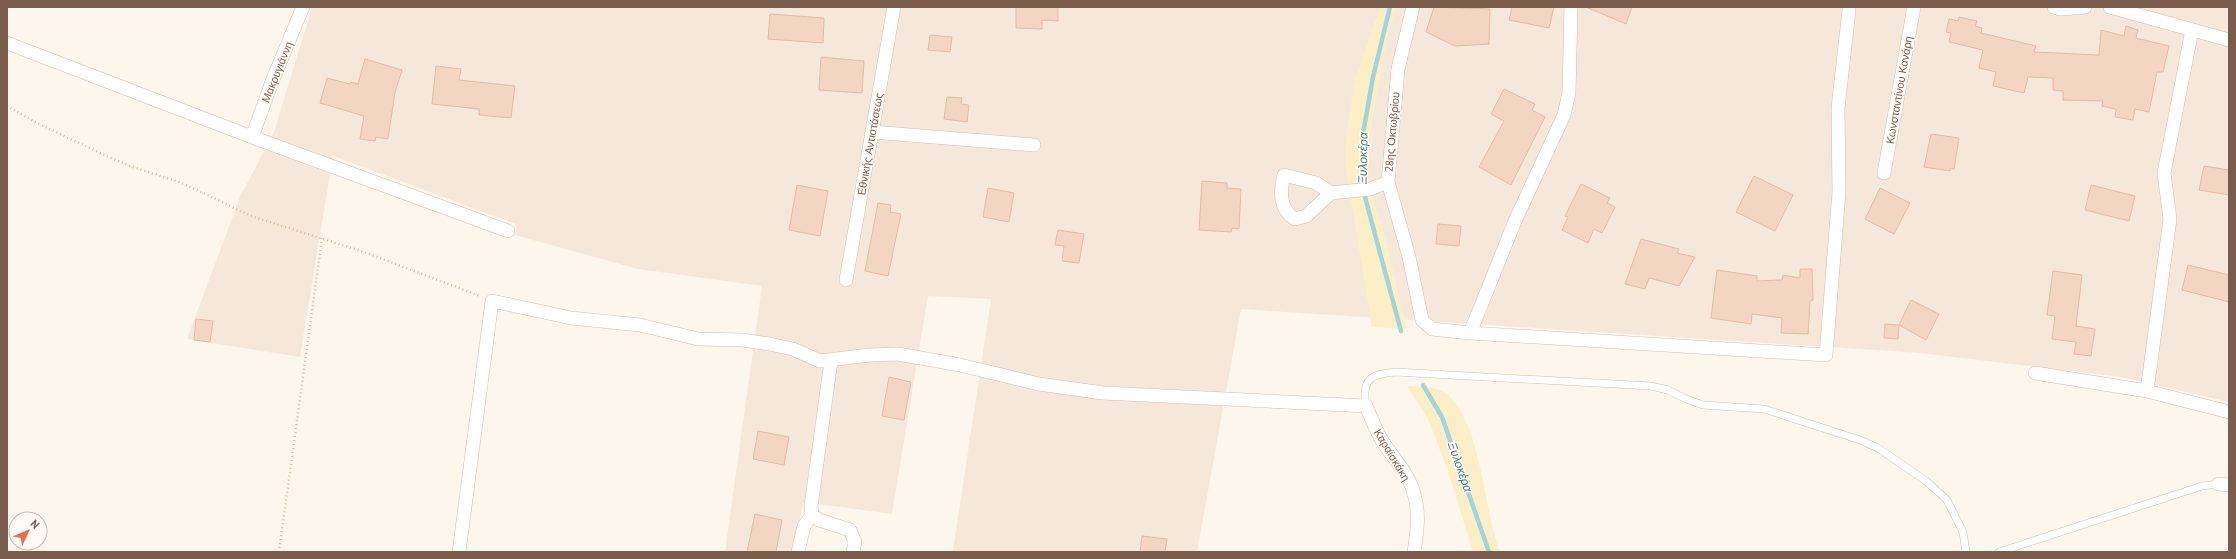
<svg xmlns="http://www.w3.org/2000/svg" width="2236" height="559" font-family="'PT Sans',sans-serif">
<rect width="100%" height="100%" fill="#fdf6ec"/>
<!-- residential -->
<path fill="#f5e8da" d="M312,7H2229V402L2121,377L1920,353L1241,309L1197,552H955L953,551L991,299L928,296L892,514L803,502L794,552H725L762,286L638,269L515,235L516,224L333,156L300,357L187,339L240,197L274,132Z"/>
<!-- sand -->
<path fill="#fcefc7" d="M1380,7H1396L1387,38L1368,146L1367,181L1382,225L1407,329L1372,327L1347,177L1345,148L1354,83Z
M1407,386C1416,387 1435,386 1443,391C1482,418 1483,510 1500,552H1473L1448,471L1428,419Z"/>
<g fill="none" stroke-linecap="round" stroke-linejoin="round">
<!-- stream -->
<path stroke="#a5d3da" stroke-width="4.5" d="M1390,7L1373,77L1363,134L1362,186L1401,331
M1423,385L1442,417L1489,552"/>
</g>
<!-- building -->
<path fill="#f3d5c3" stroke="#e6bba3" d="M1016,7H1058V21L1042,20V29L1016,28Z
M1434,7L1490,9L1489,44L1455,46L1426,32Z
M1512,7H1554L1549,28L1509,20Z
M1586,7H1632L1626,24Z
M770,14L824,18L823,43L768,39Z
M1959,17L1977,21L1975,26L1982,28L1981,33L2036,46L2034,52L2099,55L2101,30L2124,36L2126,26L2138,30L2136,38L2169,46L2163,72H2157L2149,112L2135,109L2133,120L2115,117L2116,109L2102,106L2103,101L2063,100V91L2053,90V78L2028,77L2024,93L1993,86L1996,72L1979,68L1983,50L1949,42L1951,33L1946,32L1949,19L1958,21Z
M930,35L952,37L950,52L928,50Z
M821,57L864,61L862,93L819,90Z
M365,59L402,70L395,92L388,139L376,137L375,141L360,139L364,116L320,103L327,78L350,84L351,82L358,84Z
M436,66L461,69L459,80L515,86L511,118L479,115V109L432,104Z
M1504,89L1535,104L1532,110L1545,117L1511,185L1479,167L1504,121L1491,114Z
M947,97L962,98L961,104L969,105L967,122L944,119Z
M1931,134L1959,138L1954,169H1950V171L1924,167Z
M2204,166L2229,170V195L2199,190Z
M1754,176L1793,195L1775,231L1736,212Z
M1202,181L1227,183V188L1241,189L1239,229L1232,228L1231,232L1199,230Z
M1581,184L1610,198L1607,203L1615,207L1602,233L1594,229L1588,243L1562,230L1568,217L1565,216Z
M797,185L828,191L820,236L789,230Z
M2091,185L2135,196L2129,221L2085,210Z
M988,188L1014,193L1009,222L983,217Z
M1880,188L1910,203L1894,234L1865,219Z
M878,203L891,205L890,212L901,214L888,276L865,271Z
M1438,224L1461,226L1459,246L1436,244Z
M1058,230L1084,234L1079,263L1062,261L1064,246L1055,245Z
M1641,239L1679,249L1677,253L1695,257L1679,286L1649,278L1645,289L1625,284Z
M2188,265L2229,275V302L2182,290Z
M1800,269H1812L1813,300L1810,301L1808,334L1781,333L1782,318L1752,314L1751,324L1711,318L1717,270L1757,276V281L1782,280L1783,275L1800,278Z
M2053,271L2082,275L2076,326L2095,329L2091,356L2074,354L2076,342L2052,339L2055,316L2047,315Z
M1911,300L1939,314L1926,340L1899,325Z
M196,319L213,321L210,342L194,340Z
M1885,324L1899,325L1898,339L1884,338Z
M889,377L911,382L904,420L882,416Z
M758,431L789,437L784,465L753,459Z
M755,514L782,520L776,552H747Z
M1142,536L1167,539L1165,552H1140Z"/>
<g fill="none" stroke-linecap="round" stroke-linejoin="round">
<!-- lane casing -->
<g stroke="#d1beb0" stroke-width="8">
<path id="lane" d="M1366,406C1361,378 1372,374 1396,372L1651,386L1668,390L1686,399L1703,405L1764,409L1860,440L1878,448L1926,481L1947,500L1963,532L1966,552
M1999,552L2202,486L2218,484"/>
</g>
<!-- street casing -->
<g stroke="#d1beb0" stroke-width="14">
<path id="street" d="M1413,7L1398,69L1388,182L1409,257L1422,320L1432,329L1470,333L1826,355L1839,192L1838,108L1849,10
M2054,7L2061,9L2085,7
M2110,7L2229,40
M7,43L252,137L508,231
M872,132L1034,145
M252,137L273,79L303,7
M1884,173L1914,7
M1331,193L1316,183L1284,175C1280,192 1279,209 1295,219L1306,216L1331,193L1370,189L1388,182
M846,280L894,7
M1470,333L1515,221L1564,115L1569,93L1571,7
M831,361L811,506L812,515L819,520L850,530L855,542L853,552
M2035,373L2147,391L2229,412
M2147,391L2170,219L2164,173L2192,30
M2218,484L2229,485
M459,552L492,301L571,318L640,325L698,339L743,340L769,344L793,349L820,361L870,355L898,354L960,365L1039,384L1103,393L1366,406C1371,417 1375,428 1381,439C1392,457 1409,473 1414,494C1420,513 1417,533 1414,552
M798,552L804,526L812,515"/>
</g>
<!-- path -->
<path stroke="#d9b8a5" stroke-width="2.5" stroke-dasharray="1 3" stroke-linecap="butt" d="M7,106L35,122L100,153L130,166L182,183L251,216L364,252L480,296
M279,552L322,238"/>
<!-- lane -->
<use href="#lane" stroke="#fff" stroke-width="7"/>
<!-- street -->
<use href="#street" stroke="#fff" stroke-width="13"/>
</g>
<g text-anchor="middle" stroke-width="3" stroke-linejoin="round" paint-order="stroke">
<!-- street labels -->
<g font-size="11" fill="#7a5c4d" stroke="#fffaf3">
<text transform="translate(277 72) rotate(-68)" y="4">Μακρυγιάννη</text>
<text transform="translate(1899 90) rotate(-80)" y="4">Κωνσταντίνου Κανάρη</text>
<text transform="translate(1392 132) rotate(-85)" y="4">28ης Οκτωβρίου</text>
<text transform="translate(870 144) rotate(-80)" y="4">Εθνικής Αντιστάσεως</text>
<text transform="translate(1392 455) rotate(59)" y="4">Καραϊσκάκη</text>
</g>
<!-- water labels -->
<g font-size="12" font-style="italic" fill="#437c86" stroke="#fffaf3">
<text transform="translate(1363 158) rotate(-89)" y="4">Ξυλοκέρα</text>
<text transform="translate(1460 467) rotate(71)" y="4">Ξυλοκέρα</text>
</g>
</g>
<!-- border -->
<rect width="2236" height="559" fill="none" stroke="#7a5c4d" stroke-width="16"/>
<!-- north arrow -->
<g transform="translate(28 531) rotate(46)"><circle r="19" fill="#fffaf3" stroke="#cabbb1"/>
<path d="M0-3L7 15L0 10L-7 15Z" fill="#e76f51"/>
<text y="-6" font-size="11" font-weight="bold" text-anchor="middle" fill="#7a5c4d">N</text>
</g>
</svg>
